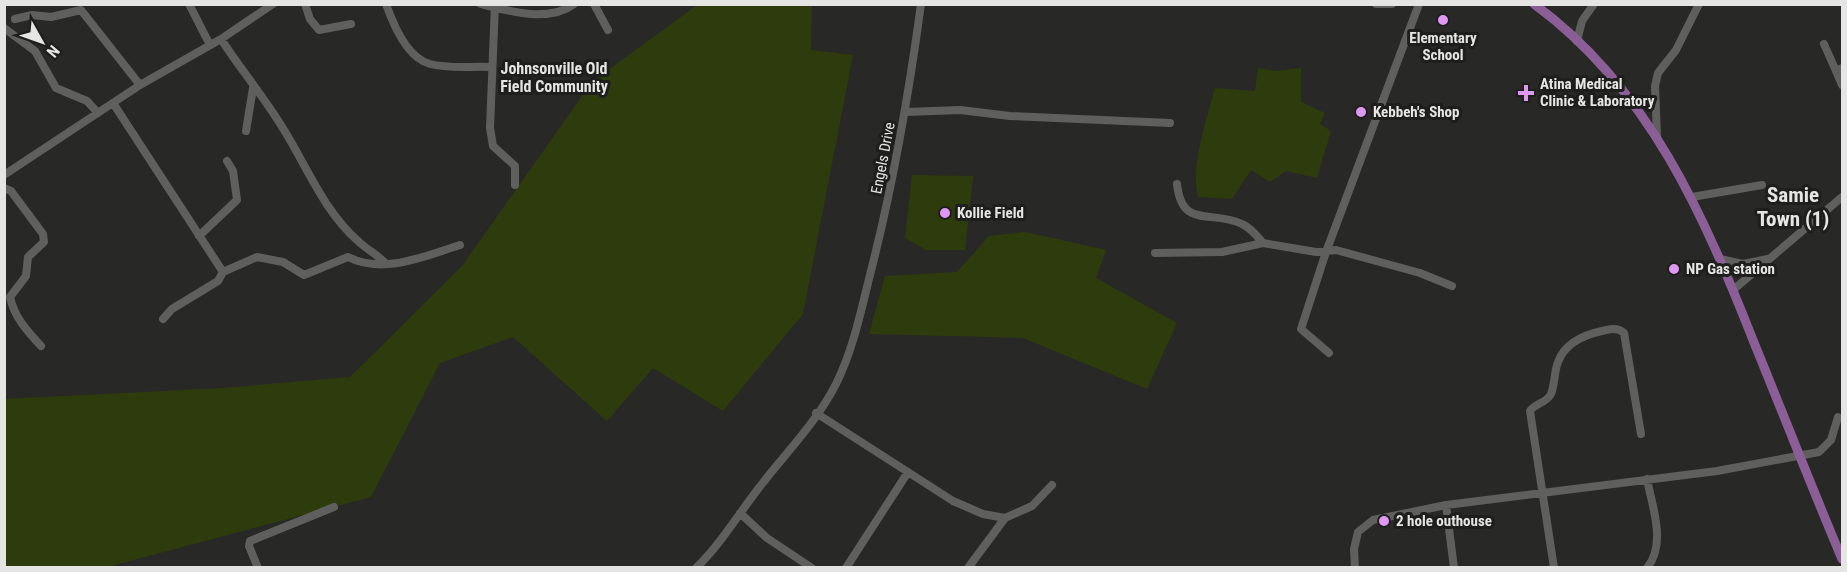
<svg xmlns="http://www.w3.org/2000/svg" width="1847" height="572" font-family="'Roboto Condensed',sans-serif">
<rect width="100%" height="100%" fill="#282926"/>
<!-- green -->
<path fill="#2e3b0d" d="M697,5H812L811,50L853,55L803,314L723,411L653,368L607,421L513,337L440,363L371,497L107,567L5,568V399L223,388L350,377L462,266L592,82Z
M1258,68L1275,71L1301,68V102L1325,113L1320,124L1331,131L1317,178L1286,171L1270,182L1251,170L1232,199L1198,197C1190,167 1207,118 1215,88L1255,91Z
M912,175L973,176L965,250H926L905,238Z
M1025,232L1106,250L1096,278L1177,323L1147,389L1023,338L869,334L885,276L957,272L989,236Z"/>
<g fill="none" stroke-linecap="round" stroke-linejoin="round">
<!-- minor -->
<path stroke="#5f605e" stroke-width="8" d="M189,4L210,45
M305,4L310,19L319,30L351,24
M386,4C393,24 407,58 430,64C448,69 472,66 491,67
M481,4C508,11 549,23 574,4
M495,4L490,128L493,146L515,166V185
M594,4L608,30
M1376,4H1392
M15,19L32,15L51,17L81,10L140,85
M4,28L35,51L56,88L87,101L98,113
M221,39C241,70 265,98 284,130C307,167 324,211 358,241C367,250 376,253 386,264
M1577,41L1582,21L1594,4
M1824,44L1836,71
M1842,68L1836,71L1842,85
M113,103L223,272
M906,112L960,110L1010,116L1170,123
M246,131L253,88
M1657,137L1655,86L1658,73L1676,50L1699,4
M4,175L140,85L221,39L273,4
M1177,184C1182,230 1211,209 1242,224C1251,228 1257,236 1263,243
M4,188L11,191L43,234L44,242L28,257L26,276L10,297C14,317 28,332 41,346
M1692,197L1762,185
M199,236L237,200L233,171L227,161
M1155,253L1222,252L1263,243L1316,252L1336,250L1420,273L1452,286
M1720,259L1743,264L1768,259
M1733,290L1842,197
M163,319L172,309L218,281L223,272L257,257L283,262L304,275L348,257C383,275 425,256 460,245
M1329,353L1301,329L1326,252L1419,4
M816,413L953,501L983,514L1005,518
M1647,479C1652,506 1667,544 1647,568
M1446,505L1454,568
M740,513L767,538L812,568
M258,568L249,546L250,541L334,507
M696,568C720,545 738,515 758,489C783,456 817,422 836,384C854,348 862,306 872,267C894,180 909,93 921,4
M846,568L908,472
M968,568L1005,518L1032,506L1052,485
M1355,568L1354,549L1358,532L1373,520L1446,505L1717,471L1819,452L1831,440L1838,417
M1554,568L1530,411C1535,403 1547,403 1551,394C1555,384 1554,372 1558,362C1565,343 1583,335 1602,331C1610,329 1617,327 1624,333L1641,434"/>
<!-- major -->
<path stroke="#8b5e97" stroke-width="9" d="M1534,4C1650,89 1704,216 1755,345C1784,416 1812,488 1842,559"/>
</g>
<!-- markers -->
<g fill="#de98f2" stroke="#1e1f1d" stroke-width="2">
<circle cx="1443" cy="20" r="6"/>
<path d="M1523 84h6v6h6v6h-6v6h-6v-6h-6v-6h6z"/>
<circle cx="1361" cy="112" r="6"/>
<circle cx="945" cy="213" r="6"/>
<circle cx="1674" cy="269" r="6"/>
<circle cx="1384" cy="521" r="6"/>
</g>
<g text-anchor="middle" stroke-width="6" stroke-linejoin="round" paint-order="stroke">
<!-- poi labels -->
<g font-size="15" font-weight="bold" fill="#e5e5e4" stroke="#1e1f1d" text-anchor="start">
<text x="1443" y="43" text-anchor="middle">Elementary<tspan x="1443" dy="17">School</tspan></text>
<text x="1540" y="89">Atina Medical<tspan x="1540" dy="17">Clinic &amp; Laboratory</tspan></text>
<text x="1373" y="117">Kebbeh's Shop</text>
<text x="957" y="218">Kollie Field</text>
<text x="1686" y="274">NP Gas station</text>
<text x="1396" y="526">2 hole outhouse</text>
</g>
<!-- street labels -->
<g font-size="15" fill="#e5e5e4" stroke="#1e1f1d">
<text transform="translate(883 158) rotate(-79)" y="5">Engels Drive</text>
</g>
<!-- neighbourhood labels -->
<g font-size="16" font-weight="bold" fill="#e5e5e4" stroke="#1e1f1d">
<text x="554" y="74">Johnsonville Old<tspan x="554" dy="18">Field Community</tspan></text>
</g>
<!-- district labels -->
<g font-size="21" font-weight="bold" fill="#e5e5e4" stroke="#1e1f1d">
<text x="1793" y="202">Samie<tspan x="1793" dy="24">Town (1)</tspan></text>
</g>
</g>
<!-- border -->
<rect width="1847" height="572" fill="none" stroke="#e5e5e4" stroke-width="12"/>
<!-- north arrow -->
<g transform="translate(42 42) rotate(130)" stroke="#1e1f1d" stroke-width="4.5" paint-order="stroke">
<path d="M0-4.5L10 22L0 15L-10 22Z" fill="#e5e5e4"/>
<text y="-9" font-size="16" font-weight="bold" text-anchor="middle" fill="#e5e5e4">N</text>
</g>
</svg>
